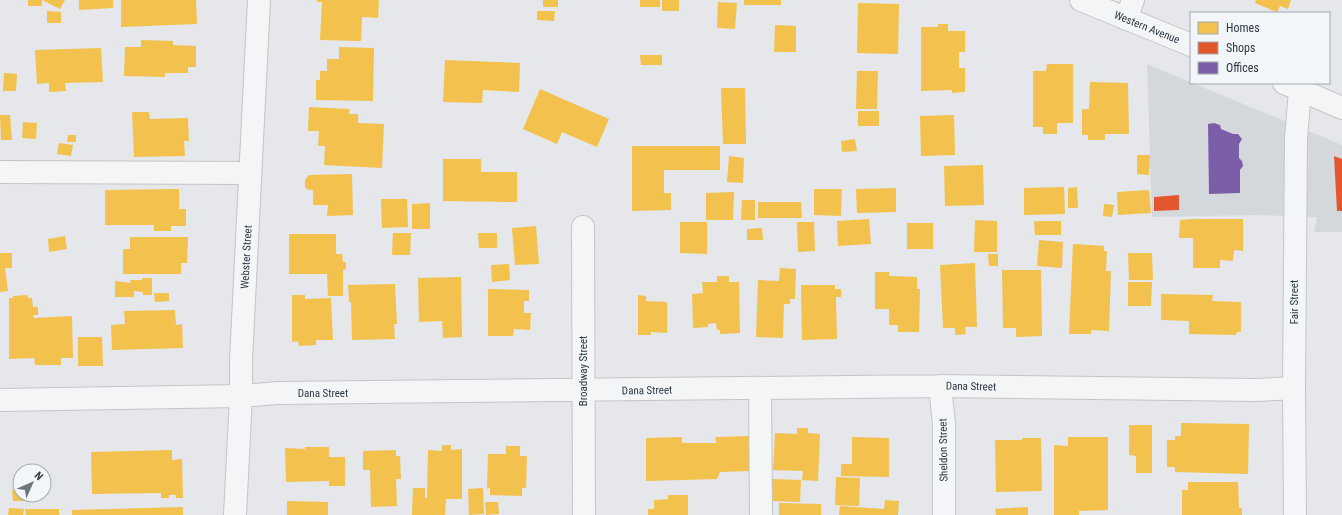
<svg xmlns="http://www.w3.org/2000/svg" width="1342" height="515" font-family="'Roboto Condensed',sans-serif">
<rect width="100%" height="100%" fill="#e5e7ea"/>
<!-- built -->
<path fill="#d4d7dc" d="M1147,64L1342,145V232H1314L1317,217L1255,215L1152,217Z"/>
<!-- homes -->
<path fill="#f2c14e" d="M28,0H65L60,9L42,0V6H28Z
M79,0H113V8L79,10Z
M121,0H196L197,24L121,27Z
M317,0H379L378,18L362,17L361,41L320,40L322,2H317Z
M543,0H558V7H543Z
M640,0H660V7H640Z
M662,0H679V11H662Z
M744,0H781V5H744Z
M1256,0H1291L1288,9L1280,6L1277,12L1255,3Z
M718,2L737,3L735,29L717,28Z
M858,3L899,4L898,54L857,53Z
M47,11L61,12V23H47Z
M537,11H555L554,21L537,20Z
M938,24H948V31H965V52H959V68H965V92L952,93V90L921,91V27H938Z
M775,25L796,26V52H774Z
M141,40L173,41V45L196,46V67H188V73H165V77L124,76L125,47H141Z
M339,47L374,48L373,101L316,100V80H320V71H327V59H339Z
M101,48L103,82L65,83L66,91L49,92V83L37,84L35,50Z
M640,55H662V65H641Z
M445,60L520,63L519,92L483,90L482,103L443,102Z
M1047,64H1073V123H1057V134H1043V127H1033V71H1046Z
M857,71H878L877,109H856Z
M4,73L17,74L16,91H3Z
M1090,82L1128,83L1129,134H1105V140H1088V135H1082V109H1089Z
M721,88H745L746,144H723Z
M540,89L609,119L597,147L562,132L557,144L523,129Z
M309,107L350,109L349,114H358V123L384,124L382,168L324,165L325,146H318L319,131H308Z
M858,111H879V126H858Z
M132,112H149L150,119L188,118L189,141H184L185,156L134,157Z
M0,115H10L12,140H1Z
M954,115L955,155L921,156L920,116Z
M23,122L37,123L36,139L22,138Z
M68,135H76V142H67Z
M855,139L857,151L842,152L841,141Z
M59,143L73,145L71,156L57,154Z
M632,146H720V170H664V193H671V210L632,211Z
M1137,155H1150L1149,175L1137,174Z
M729,156L744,158L743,183L727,182Z
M443,159H481V172H517V202L443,201Z
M983,165L984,205L945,206L944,166Z
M352,174L353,215L327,216L328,205H313V190H309L305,187V180L309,175Z
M1064,187L1065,214L1024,215V188Z
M1077,187L1078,208H1068V188Z
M896,188V212L857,213L856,189Z
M179,189V209H186V226H171V231H154V225H105V190Z
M814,189H842L841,216L814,215Z
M1149,190L1151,213L1118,215L1117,192Z
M734,192L733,220H706V193Z
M381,199H407L408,227L382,228Z
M742,200H755V220H741Z
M758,202H801L802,218H758Z
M430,203V229H412V204Z
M1104,204L1114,205L1112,217L1103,216Z
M869,219L871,244L838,246L837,221Z
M1193,219H1243V251L1234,250L1233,261L1220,260V268H1193V238H1179L1180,220Z
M975,220L997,221V252H974Z
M1034,221H1061V235H1035Z
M680,222H707V254L680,253Z
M797,222H814L815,251L798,252Z
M907,223H933V249H907Z
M536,226L539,264L515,265L512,228Z
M762,228L763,240H747V229Z
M393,233H411L410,255H392Z
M478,233H497V248H479Z
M289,234H336V254H342L343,262H346V269L343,270V296H328L327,274H289Z
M65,236L67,249L49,252L48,239Z
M130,237H188L187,263H181V274H123V249H130Z
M1039,240L1063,242L1062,268L1037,266Z
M1073,244L1104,246V251H1107L1106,271H1111L1109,331L1091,330V334H1069Z
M0,253H12V268H5L8,291L0,292Z
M1128,253H1152L1153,280H1129Z
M988,254H998V266H989Z
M975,263L977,327H965L966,334L955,335V328H943L940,265Z
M509,264L510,280L492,282L491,265Z
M780,268L796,269L795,299H790V304H784L783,338L756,337L758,280L779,281Z
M1002,270H1041L1042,336L1016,337V328H1003Z
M875,272H889V276L917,277V289H920L919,332H898V325H889V309H875Z
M717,276H729V282H739L740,333L720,334V330H717L716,323L708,324V327L693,328L692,294L703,293L702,282H717Z
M461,277L462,337L443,338L442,321L419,322L418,278Z
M142,278H152V295H143V292L134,291V297H115V281L131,283L130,280H142Z
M1128,282H1152L1151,306H1128Z
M395,284L397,324H394L395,339L352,340L351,302H349L348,285Z
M801,285H835V289H841V297H836L837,339L802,340Z
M488,289L529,290V301H524V313H531L530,330L514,329L513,336H488Z
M154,293H169V301L155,302Z
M1161,294L1213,295L1212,301L1241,302V332H1237L1236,335L1189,334V321L1161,320Z
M27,295L28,298H32L33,307H38V315H33L34,318L72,316L73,358H61V365H35L34,358L9,359V298H13V296Z
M292,295H305V299L331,298L333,340H316V345L299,346L298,341L292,342Z
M638,295L646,296V301L667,302V333L651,332V335H638Z
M175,310L176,325L182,324L183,348L112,350L111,325L125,324L124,311Z
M78,337H102L103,366H78Z
M1181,423L1249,424L1248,474L1175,472V467H1167V440H1175V436H1181Z
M1129,425H1152V473H1136V456L1129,455Z
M797,428H808V433L820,434L818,481L802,480L803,471L773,470L775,433L797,434Z
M749,436L750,471L720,472L717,479L646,481V438L682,437V443H716L715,437Z
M852,437L889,438V477L841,476V464H852Z
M1068,437H1108V510L1079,511V515H1054V445L1068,446Z
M1022,438H1041L1042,491L996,492L995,440H1022Z
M442,445H451V450L462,449V499H446L445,515H412L413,488H425V498H427L428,450L442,451Z
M506,446H520V456H527L526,488H522V496L490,495V487L487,489L488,454H506Z
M305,447H329V457H345V486H329V481L286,482L285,448L305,449Z
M172,450V460L182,459L183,498H176V495H169V498H161V493L92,494L91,452Z
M396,450V456H400L401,479H396L397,506L371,507L370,470H363V451Z
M836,477L860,478L859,506L835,505Z
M772,479L801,480L800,502L771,501Z
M1188,482H1238L1239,508H1242V515H1182V490H1188Z
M483,488L484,514L469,515L468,489Z
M20,489V495H25V501H13L12,490Z
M668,495H688V515H648V509H654V500L668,499Z
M885,500L899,501L898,515H839L840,506L884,509Z
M287,501L328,502V515H287Z
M485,502H498L499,514L486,515Z
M779,503L821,504V515H779Z
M183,507V515H72V510Z
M1028,507V515H996L995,509Z
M9,508L24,509L23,515H8Z
M25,509H59V515H26Z"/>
<!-- shops -->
<path fill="#e4572e" d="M1334,156L1342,159V211H1337Z
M1179,195V210L1154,211V197Z"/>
<!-- offices -->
<path fill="#7b5ea7" d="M1214,123L1220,125L1221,129L1233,134H1238L1242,139L1239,144V158L1242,161L1243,166L1240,170V193L1209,194L1208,124Z"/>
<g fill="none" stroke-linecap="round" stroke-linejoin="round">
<!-- minor casing -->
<g stroke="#c3c5c8" stroke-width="24">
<path id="minor" d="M1081,0L1191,45
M1126,19L1133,0
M1284,83L1342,108
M0,172L250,173
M583,227L584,515
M940,386L944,424V515
M760,388L761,515
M0,400L241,396L278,393L940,386L1256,390L1294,388
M235,515L241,396V360L259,0
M1295,515L1294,388L1296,139L1300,90"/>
</g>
<!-- minor -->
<use href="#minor" stroke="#f4f5f6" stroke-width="22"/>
</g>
<g text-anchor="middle" stroke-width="4" stroke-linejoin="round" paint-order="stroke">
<!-- street labels -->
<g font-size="11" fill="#2c3742" stroke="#f3f6f8">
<text transform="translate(1147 27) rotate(22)" y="4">Western Avenue</text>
<text transform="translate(246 257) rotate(-87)" y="4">Webster Street</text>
<text transform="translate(1294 302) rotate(-90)" y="4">Fair Street</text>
<text transform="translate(583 371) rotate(-90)" y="4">Broadway Street</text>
<text transform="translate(971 386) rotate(1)" y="4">Dana Street</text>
<text transform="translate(647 390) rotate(-1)" y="4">Dana Street</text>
<text x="323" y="397">Dana Street</text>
<text transform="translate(943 450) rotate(-91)" y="4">Sheldon Street</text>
</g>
</g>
<!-- legend -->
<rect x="1190" y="12" width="140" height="72" fill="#f3f6f8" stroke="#a3aaaf"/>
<rect x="1198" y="22" width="20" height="12" fill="#f2c14e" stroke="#a3aaaf"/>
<text x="1226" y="32" font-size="12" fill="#2c3742">Homes</text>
<rect x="1198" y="42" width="20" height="12" fill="#e4572e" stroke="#a3aaaf"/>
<text x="1226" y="52" font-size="12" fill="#2c3742">Shops</text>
<rect x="1198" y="62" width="20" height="12" fill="#7b5ea7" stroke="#a3aaaf"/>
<text x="1226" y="72" font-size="12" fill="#2c3742">Offices</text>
<!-- north arrow -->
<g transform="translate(32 483) rotate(45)"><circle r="19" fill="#f3f6f8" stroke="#a3aaaf"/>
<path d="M0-3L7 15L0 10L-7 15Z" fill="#6d757d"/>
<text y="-6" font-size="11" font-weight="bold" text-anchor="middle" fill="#2c3742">N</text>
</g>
</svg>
